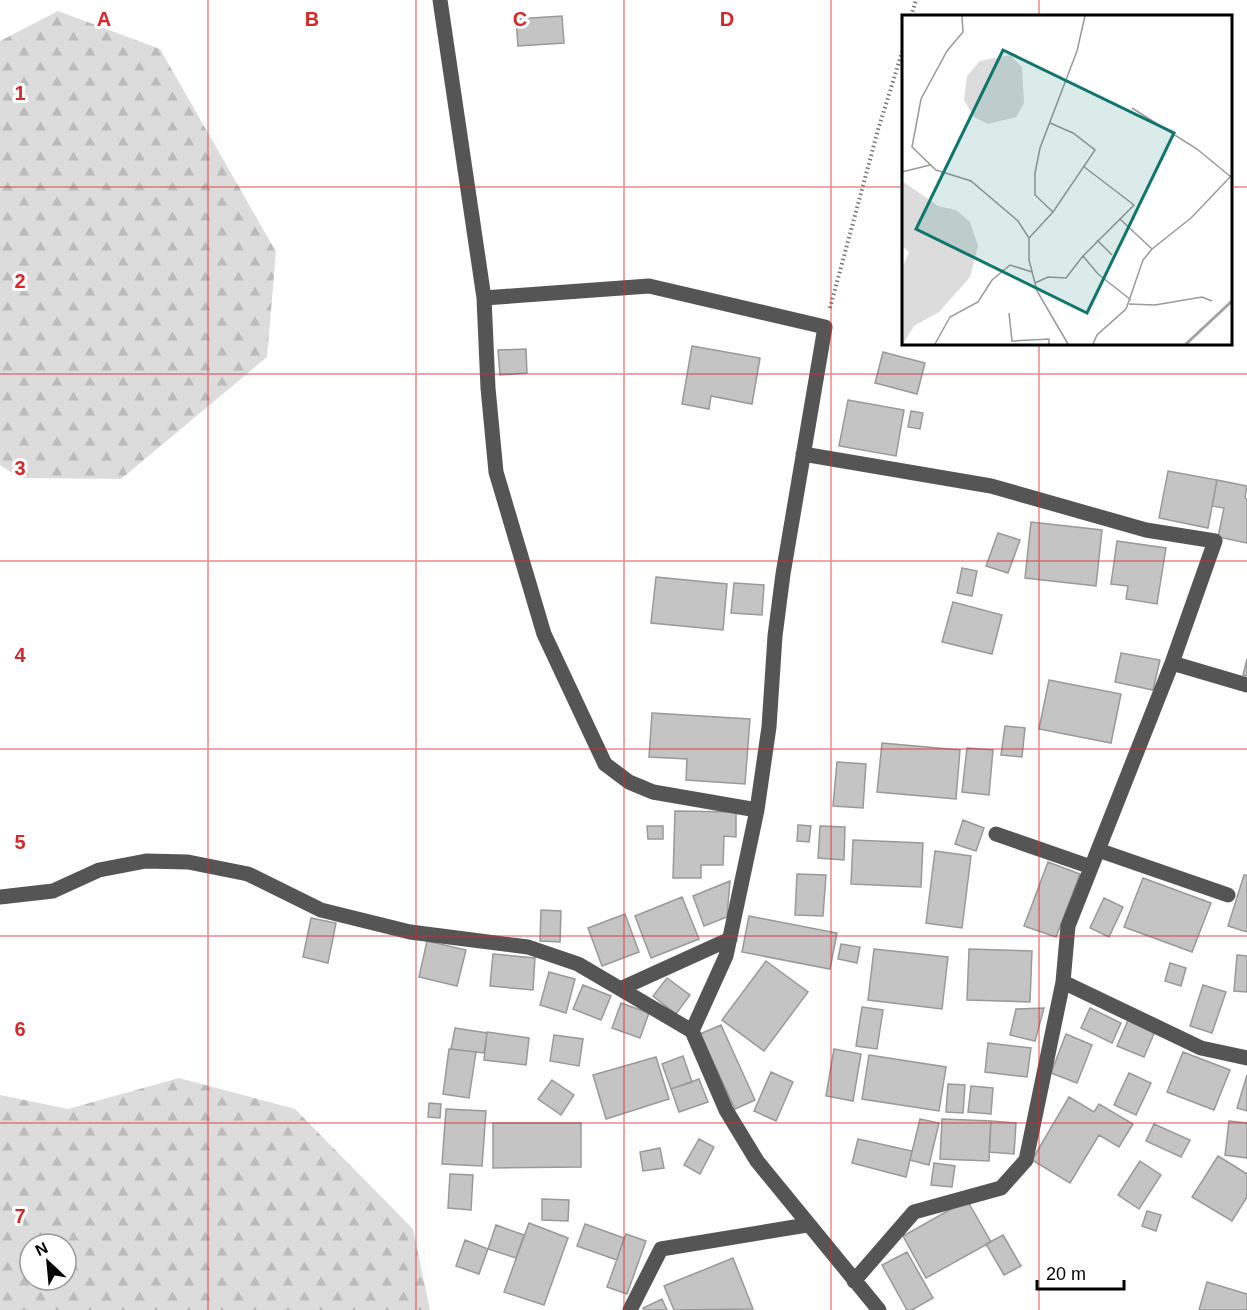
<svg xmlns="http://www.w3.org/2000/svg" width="1247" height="1310" font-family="Arial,sans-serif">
<defs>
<pattern id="forest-firs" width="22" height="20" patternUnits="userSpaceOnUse" patternTransform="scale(1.5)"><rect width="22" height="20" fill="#dcdcdc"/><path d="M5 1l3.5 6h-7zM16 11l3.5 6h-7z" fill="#bbb"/></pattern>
</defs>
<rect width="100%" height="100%" fill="#fff"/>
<!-- forest -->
<path fill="url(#forest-firs)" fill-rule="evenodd" d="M58,11L160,49L276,252L267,357L121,479L20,478L0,465V41Z
M179,1078L295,1109L413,1229L430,1310H0V1095L68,1109ZM30,1244H66V1280H30Z"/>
<!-- building -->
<path fill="#c4c4c4" stroke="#999" stroke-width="1.5" d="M562,16L564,43L518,46L516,19Z
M692,346L760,358L752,404L711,396L709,409L682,404Z
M526,349L527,373L500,375L498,350Z
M883,352L925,363L917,394L875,383Z
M848,400L904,410L896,456L839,446Z
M911,411L923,413L920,429L908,427Z
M1168,471L1217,480L1208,528L1159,518Z
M1217,480L1247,486L1245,498L1247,499V543L1218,537L1224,508L1212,506Z
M1031,522L1102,530L1096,586L1025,578Z
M998,533L1020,540L1008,573L986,566Z
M1117,541L1166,548L1157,604L1126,599L1128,586L1111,584Z
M962,568L977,571L972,596L957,593Z
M656,577L727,584L723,630L651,623Z
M734,583L764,585L762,615L731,613Z
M953,602L1002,615L992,654L942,642Z
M1121,653L1160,660L1153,690L1115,682Z
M1247,659V676L1243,675Z
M1049,680L1121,694L1111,743L1039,729Z
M652,713L750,719L745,784L686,780L687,759L649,757Z
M1005,726L1025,728L1022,757L1001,755Z
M882,743L960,750L956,799L877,792Z
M967,748L993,750L989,795L962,792Z
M837,762L866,764L863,808L833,806Z
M675,811L736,812V837L724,836L723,865H701V878H673Z
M963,820L984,828L976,851L955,844Z
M798,825L811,826L809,842L797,841Z
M647,826H663V839H648Z
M820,826L845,827L844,860L818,858Z
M853,840L923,843L921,887L851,884Z
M935,851L971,856L962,928L926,923Z
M1048,862L1080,874L1056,937L1024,926Z
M797,874L826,875L823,916L795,915Z
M1244,875H1247V932L1228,926Z
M1143,878L1211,903L1192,952L1124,927Z
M730,881L727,917L704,926L693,896Z
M682,897L699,939L651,958L635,916Z
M1104,898L1123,907L1109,937L1090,928Z
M541,910L561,911L560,942L540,941Z
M625,914L639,952L602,966L588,928Z
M749,916L837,933L830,969L742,952Z
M311,918L336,923L328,963L303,957Z
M427,941L466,950L457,986L419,977Z
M841,944L860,947L857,963L838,959Z
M874,949L948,957L942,1009L868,1000Z
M969,949L1032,951L1030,1002L967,1000Z
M493,954L535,958L533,990L490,986Z
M1237,955L1247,956V992L1234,991Z
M766,961L808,992L764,1051L722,1020Z
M1170,963L1186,968L1181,986L1165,981Z
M549,972L575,979L566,1013L540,1005Z
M667,978L690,995L676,1014L653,996Z
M583,985L611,996L601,1020L573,1009Z
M1203,985L1226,992L1212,1033L1190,1026Z
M621,1003L649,1013L640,1038L612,1028Z
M862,1007L883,1010L877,1049L856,1046Z
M1044,1008L1035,1041L1010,1035L1016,1009Z
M1090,1008L1121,1023L1112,1043L1081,1028Z
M1129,1018L1156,1029L1144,1057L1117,1046Z
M721,1025L755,1100L735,1109L700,1034Z
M455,1028L487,1033L484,1053L451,1049Z
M487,1032L529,1038L526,1065L484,1060Z
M1066,1034L1092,1045L1077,1083L1051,1073Z
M554,1035L583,1039L579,1066L550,1061Z
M988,1043L1031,1048L1027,1077L985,1072Z
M449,1049L476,1052L469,1098L443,1094Z
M834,1049L861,1054L853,1101L826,1096Z
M1183,1052L1230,1070L1214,1110L1167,1092Z
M869,1055L946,1067L939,1111L862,1099Z
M683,1056L692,1082L671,1089L662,1064Z
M656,1057L669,1099L606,1119L593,1075Z
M771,1072L793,1082L776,1121L754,1111Z
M1129,1073L1151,1083L1136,1115L1114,1105Z
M1247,1075V1111L1237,1108Z
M699,1079L708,1102L679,1112L671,1089Z
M552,1080L574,1095L561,1115L538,1099Z
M948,1084L965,1085L963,1113L946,1112Z
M971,1086L993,1088L991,1114L968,1112Z
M1069,1097L1094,1112L1099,1104L1133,1124L1119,1147L1099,1135L1070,1183L1032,1160Z
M429,1103L441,1104L440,1118L428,1117Z
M446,1109L486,1111L482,1166L442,1164Z
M920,1119L939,1123L929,1165L910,1160Z
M942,1119L991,1121L989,1161L940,1159Z
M991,1121L1016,1123L1014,1154L989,1152Z
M1229,1121L1247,1123V1158L1225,1155Z
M493,1123H581V1167L493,1168Z
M1154,1124L1190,1140L1181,1157L1146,1141Z
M699,1139L714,1147L700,1174L684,1165Z
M858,1139L912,1151L906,1177L852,1163Z
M660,1148L664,1168L643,1171L640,1152Z
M1218,1156L1247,1174V1197L1232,1221L1192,1197Z
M1140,1161L1161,1175L1139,1209L1118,1195Z
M934,1163L955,1166L952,1187L931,1185Z
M450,1174L473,1175L471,1210L448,1208Z
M542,1199L569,1200L568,1221L542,1220Z
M967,1200L991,1242L926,1278L903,1236Z
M1147,1211L1161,1215L1156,1231L1142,1226Z
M529,1223L568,1238L544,1305L504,1292Z
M585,1224L624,1238L617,1260L577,1246Z
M496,1225L524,1235L516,1258L488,1249Z
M626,1234L646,1241L627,1294L607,1287Z
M1003,1235L1021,1266L1004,1275L986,1244Z
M465,1240L488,1249L479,1274L456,1266Z
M907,1252L933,1298L912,1310H907L882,1265Z
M733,1258L753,1309L674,1310L664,1286Z
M1207,1282L1247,1294V1310H1199Z
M662,1299L667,1310H644L643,1308Z"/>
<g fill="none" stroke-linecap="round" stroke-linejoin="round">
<!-- path -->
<path stroke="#777" stroke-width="4" stroke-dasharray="1.5 3" stroke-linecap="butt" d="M911,16L916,0
M830,308L878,130L904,46"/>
<!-- minor -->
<path stroke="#555" stroke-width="15" d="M440,0L484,298L488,388L496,472L544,634L605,764L629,782L653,792L757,810
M484,298L649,286L825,327L783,574L775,636L769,727L757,810L726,956L692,1031
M803,454L991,486L1146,530L1215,541L1172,663L1068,926L1063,982
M1172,663L1247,685
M996,834L1091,867
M1098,850L1228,895
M0,897L53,891L99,870L146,861L188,862L248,874L321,910L410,932L528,947L578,964L692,1031L726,1110L757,1161L879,1310
M622,988L730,939
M854,1281L914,1212L1001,1188L1026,1160L1063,982L1201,1048L1247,1058
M630,1310L661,1249L807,1225"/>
</g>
<!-- grid -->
<path fill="none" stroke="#d62828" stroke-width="1.5" stroke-opacity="0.55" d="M208,0V1310M416,0V1310M624,0V1310M831,0V1310M1039,0V16M0,187H904M1230,187H1247M1039,344V1310M0,374H1247M0,561H1247M0,749H1247M0,936H1247M0,1123H1247"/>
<!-- overview -->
<g transform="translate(902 15)">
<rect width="330" height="330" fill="#fff"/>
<path d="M108,40L120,52L122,88L114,102L86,109L72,102L62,85L65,61L78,46ZM0,166L36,191L54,195L68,207L76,231L68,262L37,297L12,311L1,329L0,253L7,237L0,231Z" fill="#dcdcdc"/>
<path fill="none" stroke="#a3a3a3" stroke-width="3" d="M284,329L330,286"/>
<path fill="none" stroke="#999" stroke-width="1.5" d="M60,1L61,17L45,36L19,84L10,132L34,155L69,166L116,206L127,223V245L135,276L166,329M230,93L295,134L329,162M181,151L232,190L181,241M0,157L28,150M151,197L133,180V158L138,133L175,36L183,1M218,204L250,234M127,223L151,197L193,135L171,118L148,108M195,225L210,240M133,268L146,262L164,263L181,241L196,259L229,285M227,289L253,290L300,282L310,286M107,298L110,326L147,324V329M33,329L48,302L76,287L90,265L108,250L130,257M191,329L195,320L224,294L241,245L250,234L289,203L330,160"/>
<path fill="#0f766e" fill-opacity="0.15" stroke="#0f766e" stroke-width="3" d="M101,35L272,118L185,298L14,214Z"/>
<rect width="330" height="330" fill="none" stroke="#000" stroke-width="3"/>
</g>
<g font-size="20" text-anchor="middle" font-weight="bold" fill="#d62828" stroke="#fff" stroke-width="6" stroke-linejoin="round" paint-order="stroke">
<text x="104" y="26">A</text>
<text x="312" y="26">B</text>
<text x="520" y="26">C</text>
<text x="727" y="26">D</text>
<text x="20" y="100">1</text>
<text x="20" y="288">2</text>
<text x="20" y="475">3</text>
<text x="20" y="662">4</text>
<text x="20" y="849">5</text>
<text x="20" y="1036">6</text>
<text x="20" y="1223">7</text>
</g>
<!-- north arrow -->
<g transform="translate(48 1262) rotate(334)"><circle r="28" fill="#ffffff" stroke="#999999" stroke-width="1.5"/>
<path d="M0-4.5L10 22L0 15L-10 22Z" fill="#000000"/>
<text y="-9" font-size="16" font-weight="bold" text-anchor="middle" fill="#000000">N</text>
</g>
<!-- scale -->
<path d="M1037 1280v9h87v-9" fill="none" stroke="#000000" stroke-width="3"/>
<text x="1046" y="1280" font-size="18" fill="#000000" stroke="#ffffff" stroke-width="4.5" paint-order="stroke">20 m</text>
</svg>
